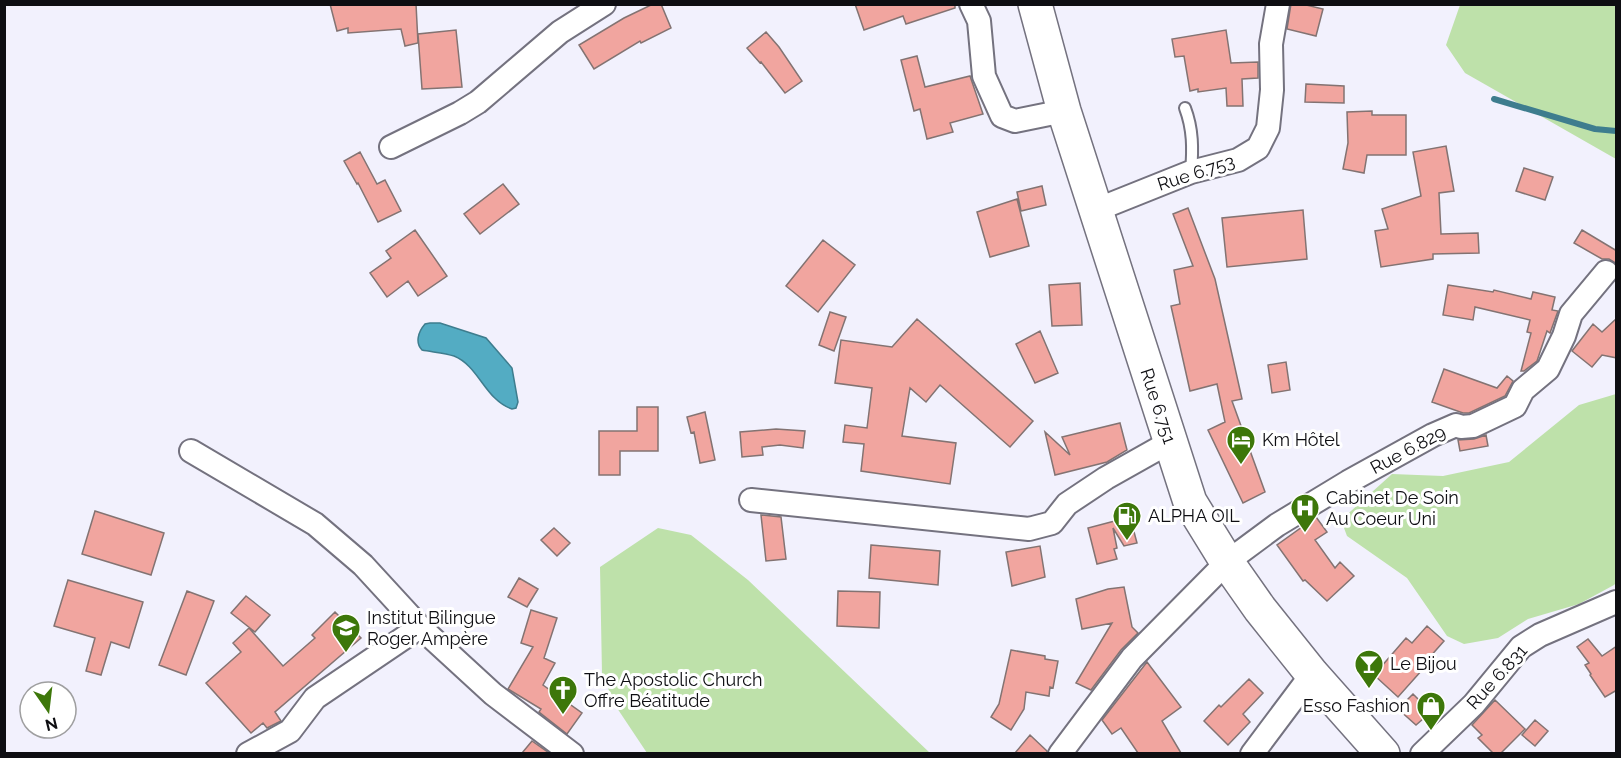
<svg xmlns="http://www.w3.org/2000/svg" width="1621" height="758" font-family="Raleway,sans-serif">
<rect width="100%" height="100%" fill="#f2f1fd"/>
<!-- green -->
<path fill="#bee1aa" d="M1460,5H1616V159L1465,73L1446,45Z
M1616,394V583L1614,585L1579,604L1528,619L1498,638L1464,644L1447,636L1407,578L1347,536L1341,520L1392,474L1443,476L1509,462L1579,405Z
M658,528L691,535L748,580L930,753H647L615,705L602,674L600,567Z"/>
<!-- water -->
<path fill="#53acc3" stroke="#3e7d8e" stroke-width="1.5" d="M430,323H440L486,338L512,368L518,402L516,408L512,409C485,400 479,366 454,356C445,353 432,352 422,350C415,343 418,332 425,324Z"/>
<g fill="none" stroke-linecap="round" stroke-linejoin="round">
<!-- stream -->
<path stroke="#3e7d8e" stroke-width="6" d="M1494,99L1595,129L1616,131"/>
</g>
<!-- building -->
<path fill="#f1a59f" stroke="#837372" stroke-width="1.5" d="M330,4H416L418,43L405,46L401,29L348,33V28L337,31Z
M653,4H661L671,28L641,43L640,41L594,69L579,45L624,18Z
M855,4H955V8L906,24L903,16L864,30Z
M1291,4H1302L1323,9L1316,36L1287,29Z
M456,30L462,87L422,89L418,34Z
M1226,30L1231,63L1258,62V78L1242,79L1243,106H1227L1226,88L1198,92V89L1190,91L1184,56L1175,57L1172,39Z
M766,32L779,47L802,81L785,93L761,62L760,63L747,48Z
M917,56L925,87L970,76L983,114L950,123L953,132L927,139L920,109L914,111L901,60Z
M1306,84L1344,86V103L1305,102Z
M1372,111V115H1406V155H1367L1364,173L1343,169L1348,143L1347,112Z
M1446,146L1454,191L1439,193L1441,234L1478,233L1479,253L1433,254V259L1381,267L1375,231L1388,229L1382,209L1421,196L1413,152Z
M360,152L377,184L385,180L401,211L378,222L358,183L357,184L344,161Z
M1524,168L1553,177L1545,200L1516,191Z
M503,184L519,204L480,234L464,214Z
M1042,186L1046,205L1021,211L1017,192Z
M1017,199L1029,246L990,257L977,212Z
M1188,208L1215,279L1242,399L1232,401L1265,492L1243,503L1208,430L1225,422L1217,384L1190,391L1171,306L1180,304L1174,270L1193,266L1173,214Z
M1303,210L1307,259L1227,267L1222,218Z
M415,230L447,276L418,296L408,281L387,297L370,273L391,258L386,251Z
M1582,230L1617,251V264L1609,259H1602L1574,243Z
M823,240L855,265L818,312L786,286Z
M1080,283L1082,325L1052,326L1049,285Z
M1448,285L1493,292L1494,290L1531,299L1533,292L1555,297L1552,310L1558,311L1550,333L1547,331L1537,361L1524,371H1521L1531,333L1527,332L1530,320L1475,307L1473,320L1443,315Z
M830,312L846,317L834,351L819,345Z
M1617,318V358L1602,355L1592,367L1572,351L1593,324L1602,332Z
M917,319L1033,421L1010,447L940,385L926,402L910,388L902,436L956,443L950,484L861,471L864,444L843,442L845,425L867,428L872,388L835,383L841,340L892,347Z
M1040,331L1058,373L1035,383L1016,344Z
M1286,362L1290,390L1272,393L1268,365Z
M1444,369L1497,388L1507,376L1513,381L1505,396L1469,413H1463L1432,402Z
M637,407H658V451H620V475H599V431H637Z
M705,412L715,460L700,463L694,432L691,433L687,417Z
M1120,423L1127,450L1107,462L1055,475L1045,432L1070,455L1062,437Z
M776,429L805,431L803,448L780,445L762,447L763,455L742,457L740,432Z
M1486,435L1488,446L1460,451L1458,440L1474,439Z
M95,511L164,533L151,575L82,554Z
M761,515L781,517L786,559L766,561Z
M1130,517L1137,543L1124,546L1113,528L1117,548L1114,549L1117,559L1097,564L1088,528Z
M1316,517L1327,532L1315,540L1335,568L1340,562L1354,576L1327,601L1305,580L1303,581L1277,545Z
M554,528L570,543L557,556L541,540Z
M871,545L940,551L938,585L869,578Z
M1040,546L1045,577L1012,586L1006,552Z
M519,578L538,589L527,607L508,597Z
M68,580L143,602L129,648L111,642L101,675L86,671L95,638L54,626Z
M1124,587L1132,627L1138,633L1121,650L1091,690L1076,683L1112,623L1082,629L1076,599L1108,589Z
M187,591L214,601L186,675L159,665Z
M838,591L880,592L879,628L837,626Z
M246,596L270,615L255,632L231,613Z
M531,610L557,618L544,658L555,663L543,685L582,713L567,734L539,712L541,709L508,689L533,647L521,643Z
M335,612L361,638L275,712L281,721L267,728L263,723L251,733L206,683L241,652L233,643L249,628L283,666L315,638L312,635Z
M1427,626L1444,641L1429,658L1431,660L1398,697L1374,675L1406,638L1412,643Z
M1588,639L1602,656L1617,646V690L1605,697L1590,675L1591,674L1585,665L1589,663L1577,647Z
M1011,650L1045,656V659L1058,661L1053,688L1050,687L1049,696L1026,692L1024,709L1011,730L991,717L999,704Z
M1147,662L1181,707L1162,721L1181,753H1138L1121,728L1112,734L1102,720Z
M1249,679L1263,693L1243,714L1250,722L1228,745L1204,721L1219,705L1221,707Z
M1413,694L1431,712L1416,725L1398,709Z
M1495,700L1525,729L1501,753H1493L1478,738L1482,735L1472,725Z
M1535,720L1548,731L1535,746L1522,735Z
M1030,735L1047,751V753H1015Z
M532,741L549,753H522Z"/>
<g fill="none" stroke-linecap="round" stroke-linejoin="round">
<!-- lane casing -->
<g stroke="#74727f" stroke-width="14">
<path id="lane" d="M1185,108C1193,129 1193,149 1191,172"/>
</g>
<!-- street casing -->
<g stroke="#74727f" stroke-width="26">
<path id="street" d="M971,4L979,21L984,76L1002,116L1015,121L1064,111
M391,147L460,113L478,102L560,32L604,4
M1096,210L1191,172L1238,160L1258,148L1268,128L1272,90L1271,44L1278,4
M191,451L315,524L363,565L420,627
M751,500L1029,529L1052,523L1067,504L1106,478L1170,442
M248,754L290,731L315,698L420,627L493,694L572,754
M1060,754L1132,658L1227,562L1277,525L1348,482L1433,435L1456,425L1461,427L1473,426L1515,406L1523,390L1548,369L1564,336L1571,314L1606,272
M1252,754L1312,674
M1422,754L1474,704L1521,647L1540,635L1616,602"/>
</g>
<!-- primary casing -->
<g stroke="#74727f" stroke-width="36">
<path id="primary" d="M1035,4L1064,111L1190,502L1227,562L1260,609L1312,674L1383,754"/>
</g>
<!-- lane -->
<use href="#lane" stroke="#fff" stroke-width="10"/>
<!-- street -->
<use href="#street" stroke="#fff" stroke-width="22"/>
<!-- primary -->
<use href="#primary" stroke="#fff" stroke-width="33"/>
</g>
<!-- icons -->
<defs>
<g id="hotel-pin" transform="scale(1.5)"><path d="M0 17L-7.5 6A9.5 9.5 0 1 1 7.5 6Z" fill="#3d770a" stroke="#fff"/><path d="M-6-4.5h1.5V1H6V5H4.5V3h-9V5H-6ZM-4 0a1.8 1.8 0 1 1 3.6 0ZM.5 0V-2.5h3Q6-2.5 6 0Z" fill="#fff"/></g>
<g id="hospital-pin" transform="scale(1.5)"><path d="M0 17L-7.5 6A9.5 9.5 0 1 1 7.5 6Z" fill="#3d770a" stroke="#fff"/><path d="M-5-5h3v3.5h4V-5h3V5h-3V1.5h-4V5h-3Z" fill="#fff"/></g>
<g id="fuel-pin" transform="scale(1.5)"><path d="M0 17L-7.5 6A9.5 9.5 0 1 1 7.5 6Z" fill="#3d770a" stroke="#fff"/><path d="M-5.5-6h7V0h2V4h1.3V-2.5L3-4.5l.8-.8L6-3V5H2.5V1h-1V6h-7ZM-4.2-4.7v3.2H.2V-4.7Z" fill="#fff"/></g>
<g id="school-pin" transform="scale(1.5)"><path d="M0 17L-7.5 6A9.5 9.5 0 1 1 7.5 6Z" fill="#3d770a" stroke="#fff"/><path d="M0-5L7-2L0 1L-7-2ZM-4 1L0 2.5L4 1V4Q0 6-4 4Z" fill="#fff"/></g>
<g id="bar-pin" transform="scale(1.5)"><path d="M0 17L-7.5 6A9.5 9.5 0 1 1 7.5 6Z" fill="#3d770a" stroke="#fff"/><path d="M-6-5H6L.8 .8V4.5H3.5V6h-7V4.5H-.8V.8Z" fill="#fff"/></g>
<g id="church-pin" transform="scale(1.5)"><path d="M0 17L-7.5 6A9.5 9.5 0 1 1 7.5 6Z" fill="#3d770a" stroke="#fff"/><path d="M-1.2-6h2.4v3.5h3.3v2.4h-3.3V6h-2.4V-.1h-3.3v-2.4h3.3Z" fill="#fff"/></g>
<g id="shop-pin" transform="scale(1.5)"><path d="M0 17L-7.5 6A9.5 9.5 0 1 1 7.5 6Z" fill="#3d770a" stroke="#fff"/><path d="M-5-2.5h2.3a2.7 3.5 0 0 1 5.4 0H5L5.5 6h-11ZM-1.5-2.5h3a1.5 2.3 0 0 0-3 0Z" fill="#fff"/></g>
</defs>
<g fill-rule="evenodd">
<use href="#hotel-pin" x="1241" y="440"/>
<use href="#hospital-pin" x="1305" y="508"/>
<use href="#fuel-pin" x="1127" y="516"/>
<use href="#school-pin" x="346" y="628"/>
<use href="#bar-pin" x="1369" y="664"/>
<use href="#church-pin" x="563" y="690"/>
<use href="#shop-pin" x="1431" y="706"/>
</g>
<g text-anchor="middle" stroke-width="6" stroke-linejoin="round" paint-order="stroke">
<!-- street labels -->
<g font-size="18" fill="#0e0e12" stroke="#fff">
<text transform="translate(1196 173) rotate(-18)" y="6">Rue 6.753</text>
<text transform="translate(1158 406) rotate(72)" y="6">Rue 6.751</text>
<text transform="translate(1408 450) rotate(-28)" y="6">Rue 6.829</text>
<text transform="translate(1497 677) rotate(-48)" y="6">Rue 6.831</text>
</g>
<!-- poi labels -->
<g font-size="18" fill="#0e0e12" stroke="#fff" text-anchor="start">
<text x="1262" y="446">Km Hôtel</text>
<text x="1326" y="504">Cabinet De Soin<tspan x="1326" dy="21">Au Coeur Uni</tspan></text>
<text x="1148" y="522">ALPHA OIL</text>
<text x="367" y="624">Institut Bilingue<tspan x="367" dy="21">Roger Ampère</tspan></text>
<text x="1390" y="670">Le Bijou</text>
<text x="584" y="686">The Apostolic Church<tspan x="584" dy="21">Offre Béatitude</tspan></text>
<text x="1410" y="712" text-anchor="end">Esso Fashion</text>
</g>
</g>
<!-- border -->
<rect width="1621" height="758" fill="none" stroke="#0e0e12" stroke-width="12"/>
<!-- north arrow -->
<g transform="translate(48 710) rotate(166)"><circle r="28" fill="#ffffff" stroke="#9f9fa0" stroke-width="1.5"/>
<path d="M0-4.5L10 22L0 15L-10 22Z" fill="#3d770a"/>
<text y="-9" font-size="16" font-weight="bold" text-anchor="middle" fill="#0e0e12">N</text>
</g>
</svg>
